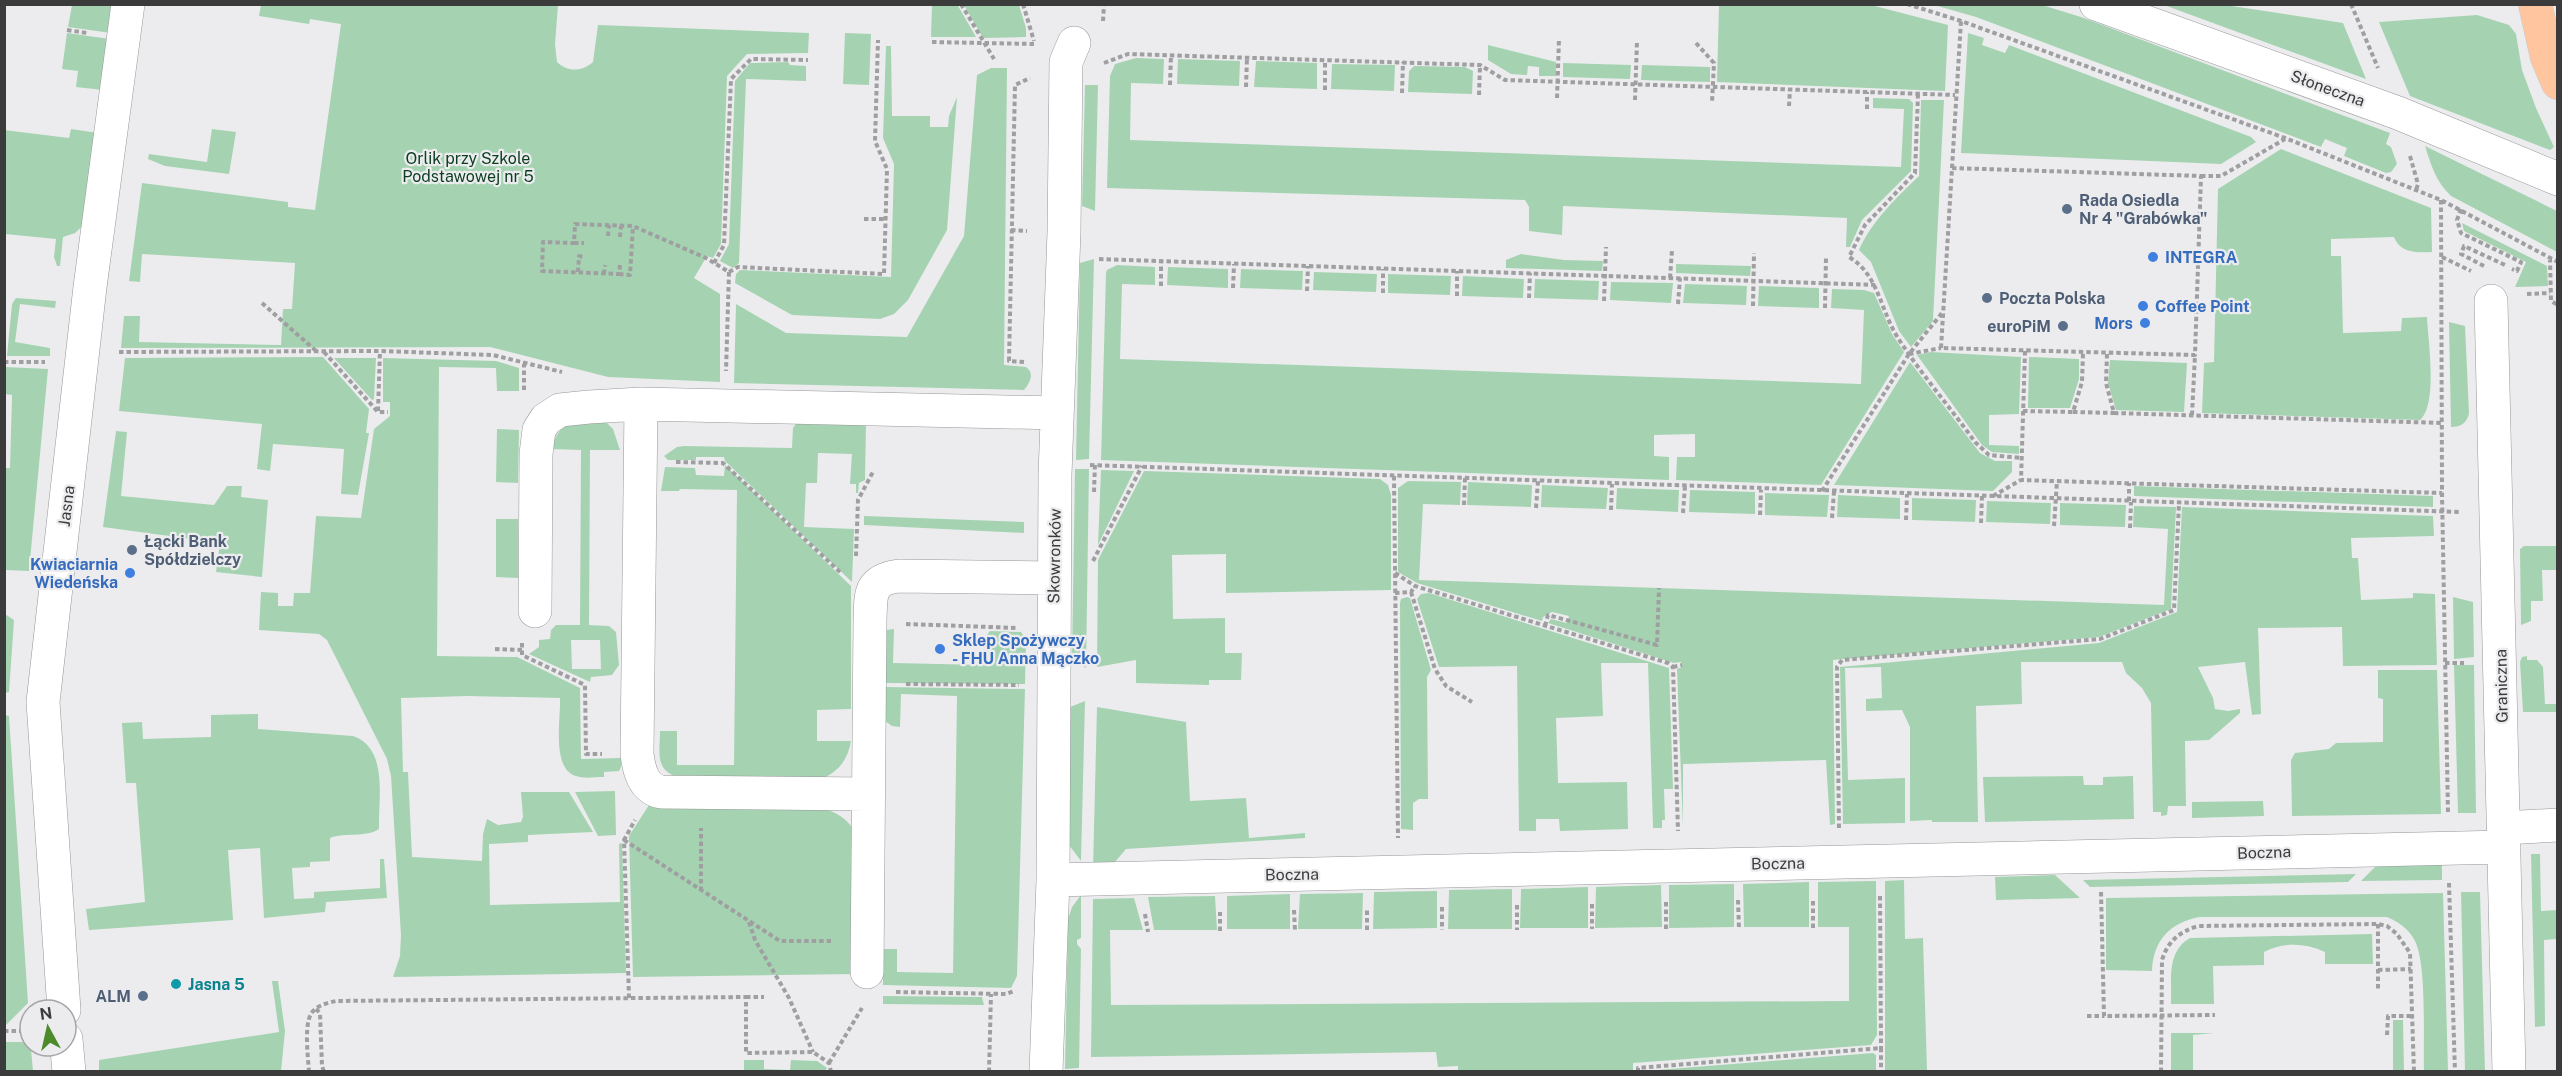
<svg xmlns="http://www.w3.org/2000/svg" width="2562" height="1076" font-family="'Public Sans',sans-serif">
<rect width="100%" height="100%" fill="#ececef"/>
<!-- green -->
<path fill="#a5d3b1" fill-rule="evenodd" d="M957,4L976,37H931L932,5Z
M72,5H114L111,33L68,27Z
M261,5H558L555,44L557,62C567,72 582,72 593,62L598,25L809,33L808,53L747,54L727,76L721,244L713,258L707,256L694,278L720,294V382L608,377L490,347L121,348L124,316H140L139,342L281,345L283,309H292L295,263L142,254L140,282L129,281L142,183L288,202V207L315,210L341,24L310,19L309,24L259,16Z
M964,5H1019L1026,28V37L983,38Z
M1719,5H1871L1948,25L1945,91L1717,82Z
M1934,5H2042L2081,17L2390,133L2386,144L2391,147L2397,164L2391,172L2386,173L2344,156L2347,148L2325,139L2321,147L1976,17Z
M2164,5H2225L2343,23L2366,79Z
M2477,15L2509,25L2516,34L2522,70L2536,108L2554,147L2550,150L2410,96L2379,22Z
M67,33L110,39L103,90L76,87L78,71L62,69Z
M845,33L871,34L869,85L843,84Z
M1968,33L1984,38L1982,45L2005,53L2009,45L2251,137L2256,142L2221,164L1961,153Z
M1488,45L1556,62V76H1539V67L1528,66L1527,75L1511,74L1488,60Z
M886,46H891L892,116H930V127H948L949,116L957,97L947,230L908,300L894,314L880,319L792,315L735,283L736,274L740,270L891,277L894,164L883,138Z
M1136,58L1164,59L1163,84L1131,83L1130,140L1901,167L1904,109L1873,108V98L1909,99L1913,103L1911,171L1862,220L1850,247H1846L1847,218L1563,206L1562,235L1529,231V207L1525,200L1107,188L1110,76L1115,64Z
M1178,59L1240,61L1239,86L1177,84Z
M1256,61L1317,63V89L1254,87Z
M788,62L790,65L806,66V81L746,79L739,263L733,268L720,261L729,244L735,81L750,63Z
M1563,63L1631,65L1630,79L1563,77Z
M1332,64L1395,65L1394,91L1331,89Z
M1642,65L1710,67V82L1641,80Z
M1414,66L1465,67L1473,71L1472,94L1408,92L1409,71Z
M991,68H1007L1004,365L1026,367C1035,373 1030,383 1024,390L734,383L736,304L786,333L907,337L964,236L977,75Z
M1085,85H1098L1095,211L1082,206Z
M1921,100H1944L1933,321L1911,347L1899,331L1871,262L1859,250C1871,222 1897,197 1919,176Z
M71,129L98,133L85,224L75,233L63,237L60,266H57L54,257L56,239L5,234L4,130L69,138Z
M212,129L236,132L229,174L165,166L148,159L149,154L207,162Z
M2425,146L2557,211V252L2451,196C2436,182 2431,165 2425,146Z
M2281,149L2431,208L2432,252C2417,253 2400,253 2394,237L2331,239V256H2341L2343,333L2401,331L2402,318L2427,317C2428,340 2438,405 2420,420L2202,413L2204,363L2214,362L2218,189Z
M2462,223L2547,266L2548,286L2515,287L2526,262L2464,231Z
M1521,254L1564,260L1603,261L1602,271L1506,268V260Z
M1094,259L1089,459L1076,460L1080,263Z
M1676,264L1751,266L1750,276L1676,273Z
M1117,265L1155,267V285L1122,284L1120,359L1861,384L1864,310L1831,308L1832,289L1864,290L1874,293L1892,334L1904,352L1821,485L1676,480L1677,457H1695V434L1654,435V456L1669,457V480L1101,460L1106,273L1107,270Z
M1168,267L1228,269V288L1167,285Z
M1241,269L1303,271L1302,290L1240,288Z
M1314,272L1377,274L1376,292L1313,290Z
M1388,274L1451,276L1450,295L1388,293Z
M1463,276L1524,279L1523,298L1462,296Z
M1535,279L1599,281L1598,300L1534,298Z
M1611,282L1673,283L1671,303L1610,300Z
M1685,284L1747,286L1746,305L1683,303Z
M1759,286L1819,288V308L1758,306Z
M16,298L56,301L55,308L20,304L15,342L50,348V356H7L12,304Z
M2449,322L2465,326L2469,413C2467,423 2461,427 2451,427Z
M1931,352L2021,357L2019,414L1989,415V445L2019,446V454L1992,452L1982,445L1917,355Z
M323,357L369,409L366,433H369L358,495L341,494L344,449L273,444L270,471L257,469L262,424L119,411L125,358Z
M2029,357L2079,359V379L2070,408H2028Z
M334,358H376L374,399L372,400Z
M383,358L496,361L519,368V391H497L496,368L439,367L437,656L517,657L580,688L581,759L621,758V767L619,771L604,772V777C595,777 584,779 576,776C551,769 561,718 560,698L468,696L401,698L403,772H408L412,857L482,861L483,834L487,819L498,825L521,822L523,817L521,792H569L593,832L528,835V842L489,844L490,905L620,902L619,844L622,843L626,973L393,977L400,956L401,935L391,776L387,759L327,640L319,634L259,630L261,592L278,593V606H293L294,593H310L316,516L361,518L374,429L390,416V402H383Z
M2110,360L2187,363L2184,412L2116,410L2108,383Z
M1910,362L1980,453L1995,461H2012V472L1993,491L1834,485Z
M5,367L48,369L29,571L5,570L4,468H10L12,395L5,394Z
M605,421L613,429L620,450H590L589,625L609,626L616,632L619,665L612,675L591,677L590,682L529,654L539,647V640L550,639L551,630L556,625H580L581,450L551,449L554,440L564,424ZM571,640H600L601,669H572Z
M798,421L866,422L865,480L859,483L858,493H856V484H850L852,454L818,453L817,483H806L804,527L854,529L852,582L725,461L724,457H696V460H668L664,456L677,447L684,446L792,448L793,428Z
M497,429L519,430L518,483L496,482Z
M116,431L127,432L121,496L214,505L227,486H242L241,497L268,500L262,577L216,572L220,543L103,527Z
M725,465L851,586V709L817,710V741H851C848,759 839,772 821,779L680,778C654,770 660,754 660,731H677V765H734L737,490L680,489L679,491H661L665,467L695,468L696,475L724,476Z
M1075,469H1089L1086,668L1072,658Z
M1101,470L1134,471L1098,545Z
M1144,471L1380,479L1388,485L1391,495V590L1226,593V554L1172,555L1173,619L1225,618V653H1242L1241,680H1209V685L1136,683V660L1097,667L1098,560Z
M1408,481L1461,482L1460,505L1423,504L1419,580L2164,605L2168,529L2133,527L2134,506L2176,507L2171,609L2099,637L1833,660L1835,824L1830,825L1826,760L1683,764V827L1677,669L1682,667L1681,662L1674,663L1548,623L1551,619L1567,623L1569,616L1552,612L1543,617L1542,621L1417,583L1398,572V488Z
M1468,482L1532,485L1531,507L1467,505Z
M1542,485L1608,488L1606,509L1541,507Z
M2134,486L2433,496V507L2134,496Z
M1617,488L1679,490L1678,512L1616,509Z
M1690,490L1755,492V514L1689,512Z
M1765,493L1829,495L1827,517L1765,515Z
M1838,495L1900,498V519L1837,517Z
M1912,498L1976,500L1975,522L1912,520Z
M1987,501L2051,503L2050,524L1986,522Z
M2060,503L2126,505L2125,527L2060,525Z
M2182,507L2433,516L2434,536L2351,538L2352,558H2358L2361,600L2413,598V593L2435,594L2437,665L2343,666L2342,627L2258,628L2261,714L2252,715L2245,662L2198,667L2213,698L2215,709L2228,711L2240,709V713L2209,740L2185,741L2186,806H2168L2167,815L2161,816V812H2153L2151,703L2142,688L2126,673L2122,662H2021L2022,704L1976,706L1978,822H1932V820L1910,821V727L1902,710L1866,711V699L1882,698L1881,667L1845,668L1848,780L1905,778V823L1843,824L1840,667L2099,643L2177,612Z
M864,516L1024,522V533L864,525Z
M496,519H518V578L496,577Z
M2524,546H2558L2557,570H2542L2543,601H2531V621L2521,625L2520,549Z
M1429,593L1669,668L1673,789H1664L1665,820H1662V828H1653L1648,663H1601L1603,716L1556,718L1558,783L1627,782L1628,829L1560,831L1559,819H1536V831H1519L1517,666L1439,667L1417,599L1421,594Z
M1407,597L1410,598L1431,670L1427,677L1428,799H1419L1413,803V830L1401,829L1400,603L1401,599Z
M2453,597L2473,602L2474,657L2454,659Z
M5,614L14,620L9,692L5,693Z
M894,629L893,663L984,665L986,636L990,631L1021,632L1026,639L1025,684L886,683V630Z
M2527,656V660H2537L2543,667L2545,704H2557V712H2523L2520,662L2522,657Z
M2454,665H2474L2476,813H2458Z
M2378,670H2437L2441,814L2292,816L2291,760L2295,753L2329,749L2336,743L2383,742V699L2378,698Z
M886,687L1025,689L1017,976L1011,988L883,985V949H897V972L953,973L957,696L901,694L900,727L892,726L885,721Z
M1085,701L1081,861L1069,845L1070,707Z
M1097,707L1186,722L1190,801L1246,798L1249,838L1305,833V838L1126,849L1109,869H1093Z
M258,714V729L353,736C389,748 378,800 379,829C366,838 345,832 330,838V861L310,862V867L292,868L294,899L314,898V892L380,888V859H384L387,898L326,902L325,912L264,918L260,848L228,850L233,920L89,930L86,909L145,902L136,783H126L122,723L142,722L143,739L211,737V715Z
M5,715L9,716L28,1003L6,1025Z
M2083,776L2084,785H2103V777L2133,776L2134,819L1985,822L1983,777Z
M615,791L616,835L598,836L575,792Z
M2263,801L2264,816L2192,818V802Z
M649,805L813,807C831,809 844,815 854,830L856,974L633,977L629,836Z
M2531,854H2540L2541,911L2558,910L2557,939L2544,940L2545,1026L2535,1027Z
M2442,858V880L2361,881L2383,859Z
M2356,874L2348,882L2090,887L2083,880Z
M2055,875L2080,898L1996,900L1995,877Z
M1904,880L1905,939L1923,938L1927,1071H1885V881Z
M1876,881L1877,1035L1871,1045L1633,1063V1072L1458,1071V1066L1438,1067L1436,1052L1091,1057L1093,899L1134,898L1143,930H1110L1111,1005L1849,1001V927H1818V882Z
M1809,882V927H1744L1743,884Z
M1734,884V927L1669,928V885Z
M1661,885L1662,927L1595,928L1596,887Z
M1588,887V928H1520L1521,889Z
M1512,889V929H1448L1449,890Z
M1437,891V928L1373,929L1374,892Z
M2461,892H2480L2485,1071H2465Z
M1363,893L1362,929H1298L1300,894Z
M2443,893L2448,1071H2424C2423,1041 2427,965 2415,941C2409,929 2399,922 2387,917H2200C2171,922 2153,940 2152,971L2106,970V898Z
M1290,894V929H1227V896Z
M1081,895V938L1077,940V944L1081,949L1079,1068L1065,1069L1068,919L1072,907Z
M1215,896L1217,930H1154L1148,897Z
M2372,934L2373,964H2325V952C2305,943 2284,942 2264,952V965L2213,966L2214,1004H2171C2172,980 2166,952 2190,938Z
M272,981H278L285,1031L281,1071H99V1060L279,1032Z
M883,996L982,997L984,1005L883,1004Z
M2393,1020H2403L2404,1071H2393Z
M2171,1033H2214L2193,1035V1071H2171Z
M4,1042H22L31,1049L33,1071H5Z
M1873,1053L1876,1055V1071H1644Z
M744,1060H764V1069L790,1070L791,1060L817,1061L827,1068L825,1071H744Z"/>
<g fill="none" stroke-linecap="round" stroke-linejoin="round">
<!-- minor casing -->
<g stroke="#969799" stroke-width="34">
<path id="minor" d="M2491,301L2509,1072
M641,404L637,754C639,770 643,788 661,792L867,794
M535,611L536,454L539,430L546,419L560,410L589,407L641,404L1057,413
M2504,828L2558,825
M1053,880L2504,847
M867,972L870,621C871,595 868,580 899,576L1054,578
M64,1010L43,702L90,287L128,4
M66,1039L69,1072
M1046,1072L1053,880L1055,475L1064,232L1066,62L1074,43"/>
</g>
<!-- tertiary casing -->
<g stroke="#969799" stroke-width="34">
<path id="tertiary" d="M2096,4L2398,113L2558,179"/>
</g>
<!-- primary casing -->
<g stroke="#c8c8c8" stroke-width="34">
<path id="primary" d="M2535,4L2547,57L2558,83"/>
</g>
<!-- path -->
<path stroke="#9f9fa1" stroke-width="4" stroke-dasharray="4.5 3" stroke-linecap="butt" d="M961,4L994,59
M1023,4L1034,41
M1907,4L1961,21L2285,138L2441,200L2558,262
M2351,4L2378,68
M1103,21L1104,4
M67,30L87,33
M932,42L1034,44
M1696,43L1714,63L1712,103
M1104,63L1128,54L1480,65L1505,80L1955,95
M1170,85L1171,55
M1246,87L1247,57
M1325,90V60
M1402,93L1403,62
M1918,94L1915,173L1865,225L1849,257C1879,275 1880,310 1898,338C1921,374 1950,407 1975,442L1989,455L2022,458
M1479,95L1480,65
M1557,98L1559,39
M1635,100L1637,41
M1789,106L1790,89
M1867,109V92
M2410,156L2418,184L2416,190
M1952,168L2201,176L2195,355L1941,348L1961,21
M2201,176H2221L2285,139
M2441,200L2442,493L2448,813
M2461,209L2457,220L2461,233L2521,262L2517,271L2512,269
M864,219H886
M1011,230L1027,231
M608,236L609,225
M620,237L621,226
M574,243H584
M2442,257L2471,271
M2550,258L2551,301L2558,305
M1099,259L1875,285
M714,263L724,245L731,79L751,59L808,60
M620,265L619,274L542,271L543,242L574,243L575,224L633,226L706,258L729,272L726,371
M2484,266L2461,254L2464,246L2505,265
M578,272L579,256L584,257
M729,272L738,267L884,274L887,169L875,141L878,40
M604,274L605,265
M619,274L630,275L633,226
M1670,278L1672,250
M1161,286V261
M1233,288L1234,264
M1307,291L1308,266
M1383,293V269
M2527,294L2550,293
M1457,296V271
M1529,298L1530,273
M1604,301L1606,247
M262,303L316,351
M1678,304L1680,278
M1753,306L1754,253
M1825,308L1826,256
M2025,351L2021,480L2442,493
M119,352L380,351L493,355L562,372
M324,352L378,412H388
M1909,354L1941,348
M2107,354L2106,383L2114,413L2442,423
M4,362H45
M1024,362L1009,361L1015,85L1030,78
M524,390V364
M378,411L380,351
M2023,411L2073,412L2082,382L2083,353
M2073,412L2114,413
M2192,415L2195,355
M676,462L723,463L841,573
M1090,465L2461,512
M1394,476L1398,838
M1822,491L1909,354L1942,313
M1094,492L1095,463
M1993,496L2021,480
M2129,501V483
M1464,505L1465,478
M1536,508L1538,481
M1611,510L1612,484
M1683,513L1685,486
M1760,515L1761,490
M1832,518L1834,492
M1906,520L1907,494
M1981,523L1982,496
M2054,526L2057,481
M2130,528L2131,502
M856,556L858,500L874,470
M1093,561L1142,466
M1395,573L1415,586L1668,663L1673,667L1678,831
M1411,592L1435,669L1446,686L1472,702
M1395,593L1411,592L1415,586
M906,624L1018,628
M1545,626L1548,615L1657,645L1659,588
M522,643V655L585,685L586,754H602
M495,649L522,650
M2445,663H2464
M1673,667L1682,665
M906,684L1019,685
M1839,828L1837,667L1842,660L2100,639L2174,610L2179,503
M624,840L780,941H831
M2449,883L2455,1072
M701,891V828
M2101,892L2104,1016L2215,1015
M1880,896L1881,1048
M1738,900L1739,929
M1666,902V929
M1592,904V929
M1517,905V930
M1442,907V930
M1294,910L1295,931
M1145,914L1148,932
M749,922L755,940L789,998L813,1052
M2378,924V990
M1813,928V898
M1367,930V909
M1220,931V912
M2378,970L2411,969
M896,992L1006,994L1014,991
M746,997H764
M629,998L624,840L635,820
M316,1009L320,1013L322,1066L324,1072
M2087,1016H2104
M4,1031H30
M2387,1035L2388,1016H2412
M829,1063L862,1008
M309,1072C308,1057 304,1026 311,1014C315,1006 327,1003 336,1001L746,997V1053L813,1052L829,1063L831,1072
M989,1072L991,994
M1638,1072V1068L1881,1048V1072
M2161,1072L2162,960C2168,941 2179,932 2198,926L2378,924L2387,926L2397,934L2410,953L2414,1072"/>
<!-- minor -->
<use href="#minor" stroke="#fff" stroke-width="33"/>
<!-- tertiary -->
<use href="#tertiary" stroke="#fff" stroke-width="33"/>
<!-- primary -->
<use href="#primary" stroke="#ffc59e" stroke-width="33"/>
</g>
<!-- markers -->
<g fill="#5c6f8a" stroke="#ececef" stroke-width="2">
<circle cx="2067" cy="209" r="6"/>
<circle cx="1987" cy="298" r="6"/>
<circle cx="2063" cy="326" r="6"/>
<circle cx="132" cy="550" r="6"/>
<circle cx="143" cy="996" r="6"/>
</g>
<g fill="#3f7fe0" stroke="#ececef" stroke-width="2">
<circle cx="2153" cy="257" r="6"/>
<circle cx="2143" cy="306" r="6"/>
<circle cx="2145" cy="323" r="6"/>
<circle cx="130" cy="573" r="6"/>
<circle cx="940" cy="649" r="6"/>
</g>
<circle fill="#0f9aa8" stroke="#ececef" stroke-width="2" cx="176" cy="984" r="6"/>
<g text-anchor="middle" stroke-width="4.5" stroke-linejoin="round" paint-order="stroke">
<!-- street labels -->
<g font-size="16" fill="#3b3b3c" stroke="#ececef">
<text transform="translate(2328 88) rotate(20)" y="6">Słoneczna</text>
<text transform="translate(66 506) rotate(-83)" y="6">Jasna</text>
<text transform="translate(1054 556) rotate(-89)" y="6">Skowronków</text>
<text transform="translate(2501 686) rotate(-91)" y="6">Graniczna</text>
<text transform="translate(2264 852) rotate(-2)" y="6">Boczna</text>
<text transform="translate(1778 863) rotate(-1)" y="6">Boczna</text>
<text transform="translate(1292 874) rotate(-1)" y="6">Boczna</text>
</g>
<!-- park labels -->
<g font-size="16" fill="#0a3e21" stroke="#ececef">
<text x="468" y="164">Orlik przy Szkole<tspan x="468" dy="18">Podstawowej nr 5</tspan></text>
</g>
<!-- service labels -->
<g font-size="16" font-weight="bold" fill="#4e5e75" stroke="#ececef" text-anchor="start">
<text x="2079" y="206">Rada Osiedla<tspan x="2079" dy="18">Nr 4 "Grabówka"</tspan></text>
<text x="1999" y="304">Poczta Polska</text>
<text x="2051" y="332" text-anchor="end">euroPiM</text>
<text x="144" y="547">Łącki Bank<tspan x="144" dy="18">Spółdzielczy</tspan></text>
<text x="131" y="1002" text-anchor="end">ALM</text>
</g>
<!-- shop labels -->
<g font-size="16" font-weight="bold" fill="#366cbe" stroke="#ececef" text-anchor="start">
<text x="2165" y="263">INTEGRA</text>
<text x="2155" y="312">Coffee Point</text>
<text x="2133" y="329" text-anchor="end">Mors</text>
<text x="118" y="570" text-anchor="end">Kwiaciarnia<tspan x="118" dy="18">Wiedeńska</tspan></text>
<text x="952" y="646">Sklep Spożywczy<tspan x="952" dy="18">- FHU Anna Mączko</tspan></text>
</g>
<!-- culture labels -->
<g font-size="16" font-weight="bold" fill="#0d838f" stroke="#ececef" text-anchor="start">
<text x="188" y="990">Jasna 5</text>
</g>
</g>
<!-- border -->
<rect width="2562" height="1076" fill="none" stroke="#3b3b3c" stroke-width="12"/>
<!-- north arrow -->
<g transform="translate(48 1028) rotate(352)"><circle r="28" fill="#ececef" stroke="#a5a5a7" stroke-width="1.5"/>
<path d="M0-4.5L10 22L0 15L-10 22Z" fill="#4c8a2b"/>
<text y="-9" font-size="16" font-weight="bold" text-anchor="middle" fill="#3b3b3c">N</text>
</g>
</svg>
